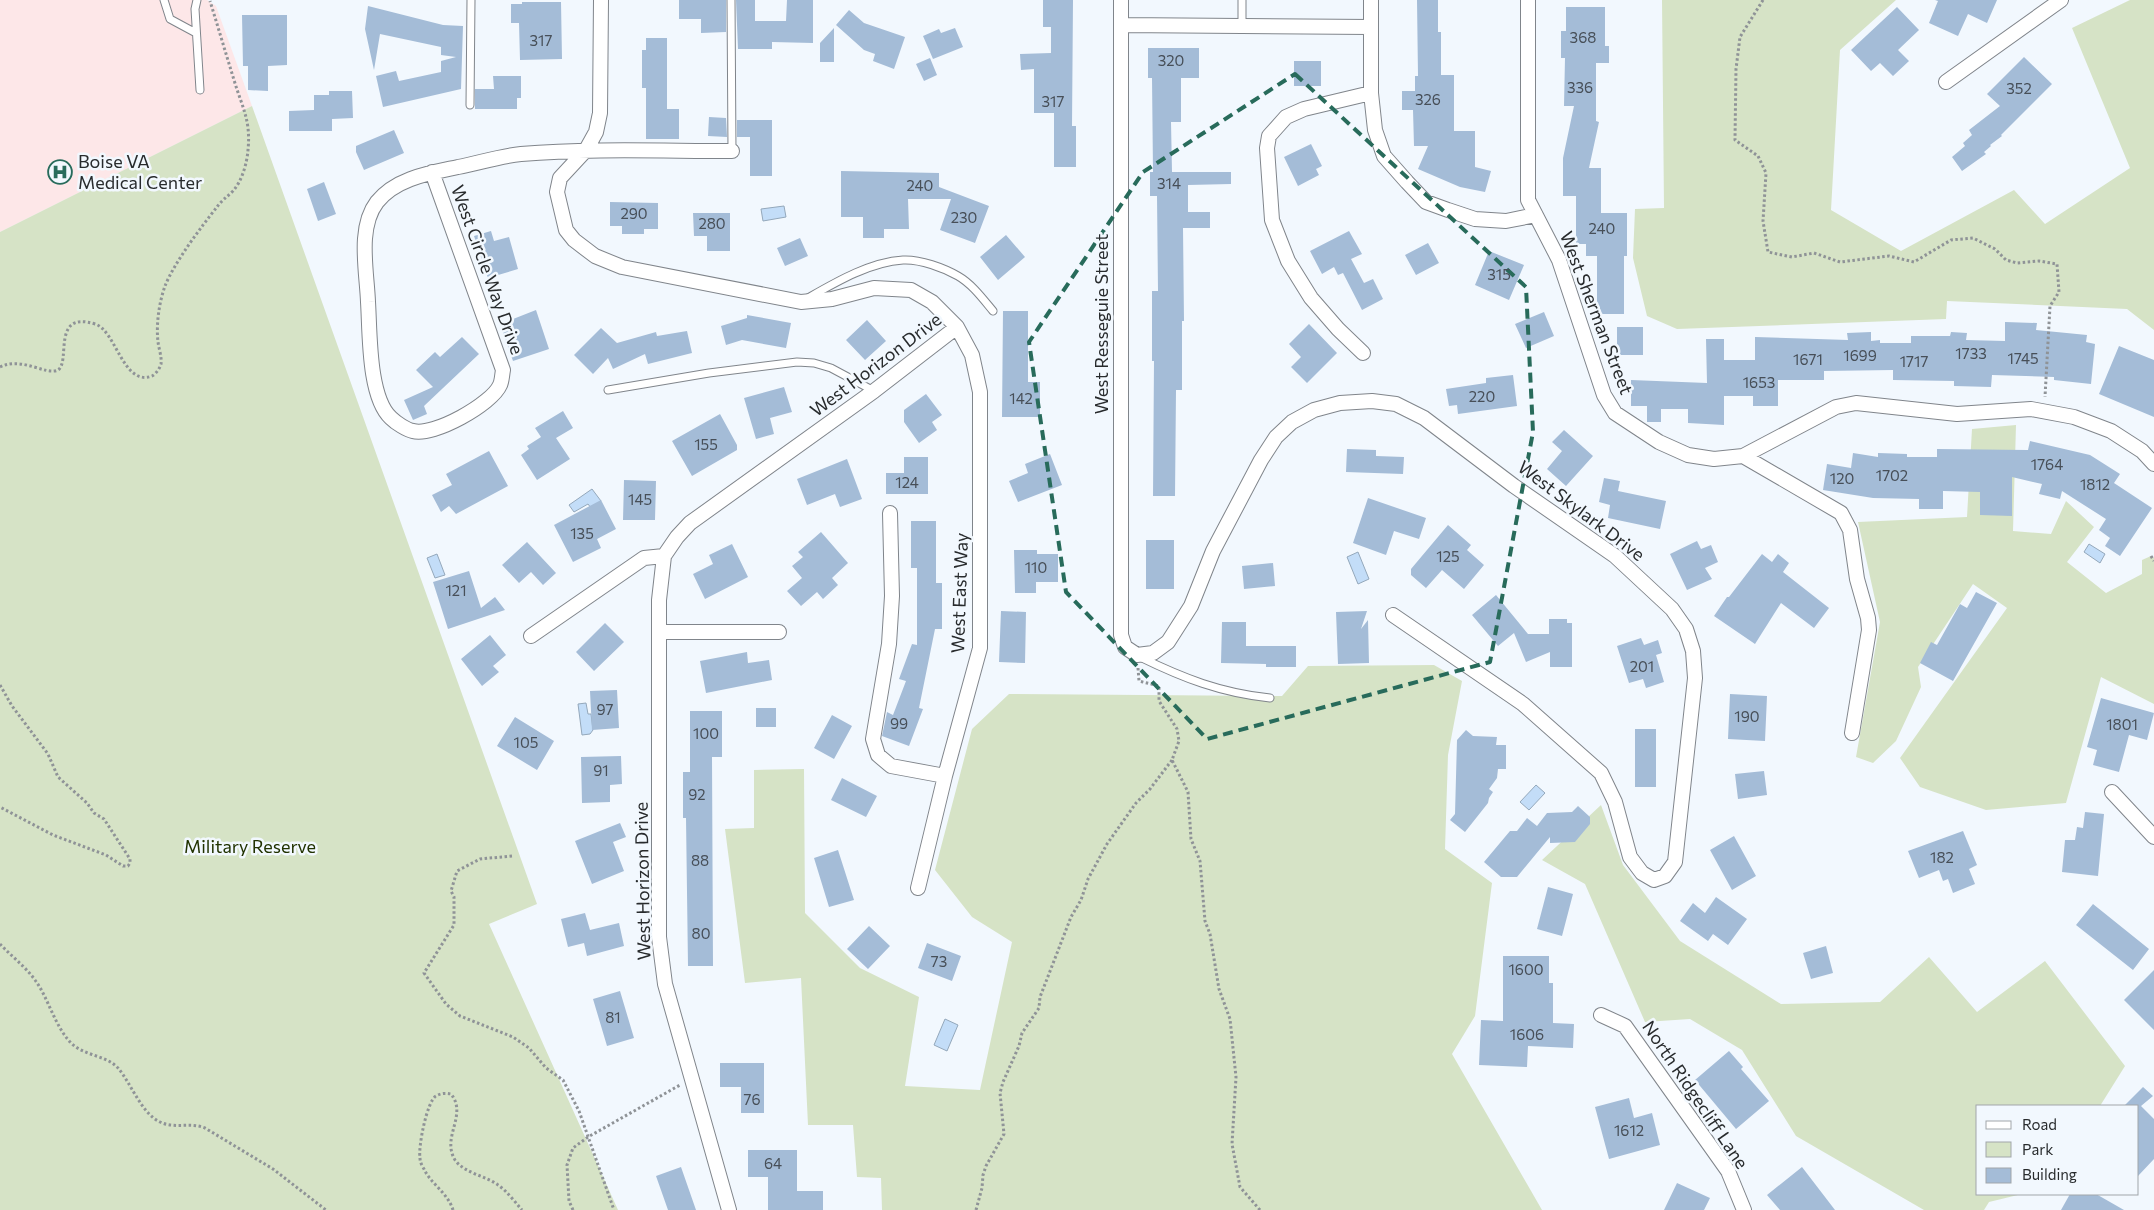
<svg xmlns="http://www.w3.org/2000/svg" width="2154" height="1210" font-family="Commissioner,sans-serif">
<rect width="100%" height="100%" fill="#f2f8fe"/>
<!-- medical -->
<path fill="#fde7e8" d="M0,0H207L216,6L252,106L0,232Z"/>
<!-- green -->
<path fill="#d6e3c6" d="M1662,0H1896L1840,50L1831,210L1901,251L2014,190L2045,224L2130,168L2072,28L2130,0H2154V330L2127,309L1947,301L1946,319L1677,329L1647,316L1633,258L1635,209L1664,208Z
M252,106L537,904L489,924L618,1210H0V232Z
M2016,425L2013,531L2051,534L2066,501L2094,527L2067,562L2106,593L2142,574V560L2151,556L2154,558V704L2101,677L2066,803L1986,810L1920,787L1900,758L2007,608L1973,584L1918,667L1921,687L1896,741L1873,763L1856,757L1880,622L1858,522L1967,517L1972,429Z
M1434,665L1462,681L1448,755L1445,849L1492,883L1475,1016L1452,1054L1542,1210H882L881,1178L857,1177L853,1125H808L801,978L745,983L725,829L754,828V770L804,769L805,913L860,968L919,997L905,1086L980,1090L1012,942L972,917L935,870L972,729L1009,694L1282,696L1308,666Z
M1601,805L1623,865L1680,941L1781,1004L1880,1002L1929,957L1977,1012L2045,961L2125,1066L2100,1106H1978V1194H2022L1989,1202L1984,1210H1924L1796,1136L1742,1050L1690,1019L1645,1022L1585,884L1542,860Z"/>
<!-- water -->
<path fill="#c3ddf8" stroke="#94a8bb" d="M784,206L786,217L763,221L761,209Z
M592,489L601,501L591,508L588,504L574,512L569,505Z
M2089,544L2105,554L2100,563L2084,552Z
M1358,552L1369,579L1358,584L1347,557Z
M437,554L445,575L435,578L427,558Z
M586,703L588,714H591L593,730L590,734L582,735L578,704Z
M1536,785L1545,793L1529,810L1520,802Z
M945,1019L958,1025L947,1051L934,1045Z"/>
<!-- building -->
<path fill="#a4bcd7" d="M679,0H726V32L701,33V19H679Z
M736,0H755V21H786L787,0H813V43L772,42V49H738Z
M1043,0H1073L1072,126H1076V167H1054V113H1034V69L1021,70L1020,54L1051,53V27H1043Z
M1417,0H1438V32H1441V75H1454V131H1475V167L1491,171L1485,192L1460,187L1418,169L1428,146H1414L1413,110H1402V91H1415V76H1418Z
M1935,0H1997L1987,23L1968,14L1958,36L1929,23L1938,1Z
M522,2H561L562,59L520,60L519,23H511V4H522Z
M368,6L443,25L463,26L461,89L383,107L376,76L396,71L399,81L441,72V61L456,57L441,55V47L380,34L374,70L365,29Z
M1566,7H1605V46H1609V63H1596V121L1599,122L1589,168H1601V213H1627V256H1624V314H1597V256H1586V244H1576V196H1563V158L1574,106H1564L1565,58H1561V31H1566Z
M1897,7L1919,30L1898,50L1909,61L1893,76L1880,63L1871,71L1851,50Z
M849,10L864,23L905,37L894,69L873,61L875,54L864,50L836,25Z
M242,15H287V65L268,66V91L248,90V66H243Z
M834,28V62H820V43Z
M955,28L963,47L933,59L923,36L939,29L941,33Z
M646,38H667V109H679V139H646V88H642V50H646Z
M1148,48H1199V78H1181V122H1171L1172,172H1231V184L1188,185V212H1210V228H1183L1184,321H1182V390H1176L1175,496H1153L1154,361H1152V291H1158L1157,196H1150V172H1153L1152,78H1148Z
M2024,57L2052,84L2001,135L2002,136L1990,145L1991,146L1984,152L1986,154L1962,171L1952,157L1965,146L1963,143L1972,135L1969,130L2000,106L1987,94Z
M930,58L937,75L924,81L916,64Z
M1294,61H1321V86H1294Z
M493,76H521V98H517V109H475V89H494Z
M329,91H352L353,118L332,119V131H289V111L314,110V95H329Z
M709,117L726,118L727,137L708,136Z
M737,120H772V176H750V137H737Z
M394,130L404,153L364,170L356,152V146Z
M1311,144L1322,166L1316,169L1319,175L1298,186L1284,157Z
M841,171L939,173V187L989,206L975,243L940,230L951,199H908L909,229H884V238H863V217H841Z
M324,182L336,214L318,221L307,189Z
M610,202L658,203V229H644V234H622V226H610Z
M693,213H730V251H707V236H694Z
M491,231L494,241L509,237L518,269L488,278L474,236Z
M1349,231L1362,254L1351,259L1364,283L1373,279L1383,299L1362,310L1343,273L1338,275L1334,267L1322,274L1310,251Z
M1006,235L1025,257L998,280L980,257Z
M800,238L808,256L785,266L777,248Z
M1428,243L1439,263L1416,275L1405,255Z
M1489,251L1524,265L1509,300L1475,285Z
M536,310L549,349L513,361L500,324Z
M1003,311H1028V382H1040V417H1002Z
M1544,312L1554,336L1526,348L1515,324Z
M747,315L791,323L786,348L742,340L726,345L721,326L747,318Z
M867,320L886,341L865,360L846,340Z
M2005,322L2037,323L2036,330L2087,335L2086,342L2095,344L2091,384L2054,380V377L1992,375L1991,387L1954,386V381L1893,380V370L1824,371V380H1778V406H1753V396H1724V425L1688,423V409H1661V422H1647V406H1631V380L1707,383L1706,339H1724V360H1755V337L1848,340L1847,333L1871,332V341L1880,340V343H1911V336H1950L1951,332L1967,333L1966,340L2005,341Z
M1309,324L1337,353L1307,383L1291,367L1301,357L1289,344Z
M1617,327H1643V355H1617Z
M601,328L617,343L656,332L657,336L687,331L692,353L648,364L645,354L613,369L608,358L593,374L574,355Z
M462,337L479,354L424,406L427,414L413,420L404,400L433,387L416,370L435,352L440,357Z
M2119,346L2154,360V417L2099,394Z
M1513,375L1517,406L1458,414L1457,405L1449,406L1446,389L1486,383V378Z
M784,387L792,412L770,418L774,434L756,439L744,398Z
M926,394L942,415L932,422L937,430L919,443L904,422V410Z
M563,411L573,428L556,438L570,459L537,480L521,455L529,449L527,446L541,437L535,428Z
M720,414L737,445V450L692,476L672,441Z
M1564,430L1593,456L1566,486L1547,469L1562,451L1552,442Z
M2030,441L2090,455L2120,474L2114,483L2152,508L2120,556L2105,546L2110,538L2099,530L2106,519L2062,491L2060,499L2039,494L2042,484L2012,477V516L1980,515V492L1943,491V509H1919V499L1873,498L1823,490L1827,464L1851,468L1853,453L1878,457V453L1907,454V457H1937V449L2028,450Z
M1347,449L1376,450V456L1404,457L1403,474L1346,472Z
M489,451L508,486L456,514L449,506L441,512L432,495L452,485L446,474Z
M1050,454L1062,485L1018,502L1009,481L1028,473L1025,464Z
M904,457H928V494H886V473H904Z
M847,459L862,499L840,507L835,494L807,505L797,479Z
M1604,478L1620,481L1618,491L1666,501L1660,529L1608,518L1610,505L1599,502Z
M624,480L656,481L655,520H623Z
M1368,498L1426,518L1419,539L1394,531L1386,555L1353,543Z
M601,500L616,529L597,539L601,548L573,562L554,525Z
M911,521H936V583H942V629H935L919,708L923,709L909,746L882,736L887,712L893,715L906,681L899,679L912,644L917,645V568H911Z
M1448,525L1471,545L1467,550L1484,565L1464,589L1442,570L1426,588L1411,575V569Z
M821,532L848,563L832,578L838,585L823,599L817,592L801,606L787,591L802,578L792,566L803,557L798,552Z
M1146,540H1174V589H1146Z
M1697,541L1701,549L1711,545L1718,562L1705,568L1712,579L1687,590L1670,554Z
M527,542L556,573L543,585L531,572L519,583L502,565Z
M732,544L748,577L705,599L693,574L713,564L709,555Z
M1014,550H1037V554H1058V582H1036V593H1015Z
M1762,554L1772,562L1778,554L1789,563L1783,572L1829,608L1814,628L1781,603L1755,644L1714,616L1727,597H1729Z
M1273,563L1275,586L1244,589L1242,566Z
M469,571L481,608L495,597L505,610L448,629L433,582Z
M1976,592L1997,603L1953,681L1920,663L1931,642L1937,645L1960,604L1967,608Z
M1496,595L1528,634H1549V619H1567V623H1572V667H1550V652L1526,662L1514,633L1498,646L1472,615Z
M1001,611L1026,612L1025,663L999,662Z
M1367,611L1361,629L1368,620L1369,663L1338,664L1336,612Z
M1222,622H1246V646H1296V667H1266V664L1221,663Z
M605,623L624,642L594,671L576,652Z
M490,635L506,655L493,666L499,672L482,686L461,659Z
M1641,638L1644,645L1658,640L1662,653L1656,655L1664,682L1646,688L1643,679L1629,683L1617,646Z
M747,652L748,663L769,660L772,680L706,693L700,661Z
M617,690L619,728L592,730L590,691Z
M1730,694L1767,696L1765,741L1728,739Z
M2101,698L2154,713L2147,740L2129,735L2119,772L2093,765L2097,750L2087,747Z
M756,708H776V727H756Z
M690,711H722V757H712L713,966H688L686,818H683V772H690Z
M832,715L852,726L834,759L814,748Z
M515,717L554,741L537,770L497,746Z
M1635,729H1656V787H1635Z
M1466,730L1473,736L1497,737L1496,745H1506V769H1498L1497,778L1489,789L1493,792L1489,798L1488,803L1465,832L1450,820L1455,814L1457,740Z
M621,756L622,784L610,785V802L582,803L581,757Z
M1764,771L1767,795L1738,799L1735,774Z
M842,778L877,796L866,817L831,800Z
M1578,806L1590,817V824L1575,842L1550,843V837L1517,877H1501L1484,862L1510,831H1517L1527,818L1537,826L1547,813L1572,812Z
M2085,812L2104,814L2098,876L2062,872L2065,840H2075L2077,827L2083,828Z
M620,823L626,837L613,842L624,871L592,884L575,841Z
M1963,831L1977,865L1969,869L1975,884L1953,893L1948,879L1943,881L1939,870L1919,878L1908,851Z
M1734,836L1756,876L1732,890L1710,850Z
M838,850L854,900L829,907L814,858Z
M1548,887L1573,894L1562,936L1537,929Z
M1716,897L1747,919L1728,945L1713,934L1708,941L1680,921L1693,903L1705,913Z
M2093,904L2149,949L2133,970L2076,925Z
M585,913L590,930L619,923L624,946L587,956L584,943L568,947L561,919Z
M869,926L890,946L868,969L847,949Z
M927,943L961,956L952,981L918,968Z
M1826,946L1833,973L1811,979L1803,953Z
M1503,956H1549V983H1553V1023L1574,1024L1573,1048L1528,1046L1527,1067L1479,1065L1481,1020L1503,1021Z
M2154,970V1030L2124,1000Z
M620,991L634,1038L607,1046L593,999Z
M1729,1051L1743,1067L1741,1069L1769,1101L1736,1129L1695,1080Z
M720,1063H764V1113H741V1087H720Z
M2143,1087L2153,1096L2141,1106L2154,1119V1159L2138,1176V1106H2124Z
M1629,1098L1634,1118L1652,1113L1660,1145L1609,1159L1595,1107Z
M748,1150H797V1191H823V1210H768V1177H748Z
M681,1167L696,1210H668L656,1176Z
M1802,1167L1835,1210H1780L1767,1195Z
M1677,1183L1710,1198L1704,1210H1664Z
M2070,1194H2096L2124,1210H2061Z"/>
<g fill="none" stroke-linecap="round" stroke-linejoin="round">
<!-- service casing -->
<g stroke="#80858b" stroke-width="9">
<path id="service" d="M164,0L170,19L196,33
M197,0L195,9L200,90
M731,0L732,151
M1242,27V0
M470,105L471,0
M808,298C836,282 870,262 903,260C920,259 944,268 958,276C972,284 983,299 993,311
M608,390L709,373L797,362L814,363L831,368L874,391
M1140,657C1183,678 1221,693 1270,698"/>
</g>
<!-- minor casing -->
<g stroke="#80858b" stroke-width="16">
<path id="minor" d="M601,0L600,113L596,132L586,150L560,178L557,192L566,230L574,240L595,256L622,267L801,302L832,299L874,288L911,290L932,302L957,327L972,355L980,392V648L945,776L918,888
M1121,0V635L1125,647L1137,655L1153,653L1168,642L1191,606L1213,551L1261,460L1276,437L1292,422L1314,410L1340,403L1372,401L1396,404L1424,418L1514,486L1615,556L1672,609L1686,629L1693,651L1695,678L1675,862L1665,876L1654,880L1642,873L1630,857L1615,802L1601,773L1523,704L1393,615
M1371,0V93L1375,130L1384,156L1407,182L1426,202L1448,210L1475,219L1506,221L1536,215
M1528,0V200L1559,260L1604,395L1615,413L1659,442L1688,455L1714,459L1743,456L1836,407L1856,403L1957,414L2031,409L2074,417L2111,431L2142,451L2154,464
M1121,25L1371,27
M1946,82L2061,0
M432,172L503,370C502,375 502,381 500,385C492,404 433,437 413,431C407,430 396,423 391,418C368,397 370,331 368,302C367,272 357,228 377,202C396,178 430,173 458,167C479,163 500,156 521,154C591,148 662,151 732,151
M1363,353L1338,329L1311,298L1288,261L1272,220L1267,148L1269,136L1286,117L1304,109L1371,93
M1743,456L1841,513L1850,530L1857,579L1868,618L1869,630L1852,733
M890,513L892,596L889,644L873,739L878,755L891,766L945,776
M659,632H779
M531,636L644,558L664,556
M2112,792L2154,837
M1601,1015L1625,1026L1728,1171L1744,1210
M729,1210L665,984L659,937V600L664,556L677,537L690,523L874,391L957,327"/>
</g>
<!-- path -->
<path stroke="#8f9397" stroke-width="3" stroke-dasharray="2.5 2.5" stroke-linecap="butt" d="M1763,0L1740,37L1736,69L1735,140L1758,156L1766,173L1763,221L1768,252L1792,257L1814,253L1840,262L1889,256L1914,262L1951,240L1973,238L1995,249L2006,260L2017,263L2039,261L2057,264L2059,292L2050,306L2045,397
M0,367C22,356 46,376 58,370C71,362 51,310 95,324C116,330 123,387 152,376C156,374 160,368 161,364C162,358 159,349 158,342C156,324 159,303 165,286C174,263 201,227 217,207C221,201 227,197 233,191C242,181 247,163 248,150C251,120 242,107 234,80C226,54 218,27 210,1
M2151,556L2154,561
M1138,668L1139,681L1159,686V701L1177,729L1179,741L1172,760L1188,792L1191,839L1200,861L1205,921L1210,934L1219,989L1230,1019L1236,1077L1232,1144L1240,1187L1260,1210
M0,685L12,706L48,754L58,777L87,803L94,813L104,819L130,859V863L128,866H123L106,855L53,835L0,807
M512,856L480,859L457,871L451,891L454,897V925L424,973L446,1004L460,1016L513,1037L529,1048L546,1068L563,1080L579,1111L614,1210
M0,944C11,956 25,966 35,980C49,999 54,1025 71,1043C84,1056 106,1055 118,1068C131,1083 141,1113 160,1122C174,1129 191,1122 205,1128L273,1169L326,1210
M453,1210C448,1193 430,1183 424,1169C422,1166 420,1162 420,1158C418,1147 427,1101 436,1096C441,1093 446,1093 451,1094C468,1115 441,1137 455,1160C464,1173 486,1176 498,1185C507,1191 515,1202 522,1210
M573,1210L569,1201L567,1165L573,1148L588,1137L680,1085
M976,1210L982,1188L983,1175L986,1166L1004,1134L1000,1093L1003,1082L1019,1046L1022,1033L1039,1008L1040,997L1071,917L1081,900L1088,879L1107,844L1136,803L1150,789L1172,760"/>
<!-- service -->
<use href="#service" stroke="#fff" stroke-width="7"/>
<!-- minor -->
<use href="#minor" stroke="#fff" stroke-width="14"/>
</g>
<!-- marked area -->
<path fill="none" stroke="#286b5b" stroke-width="4" stroke-dasharray="10 6" stroke-linejoin="round" d="M1295,74L1526,287L1533,432L1490,662L1207,739L1066,592L1029,342L1143,172Z"/>
<!-- icons -->
<defs>
<g id="hospital-ring" transform="scale(1.25)"><circle r="9.5" fill="#f2f8fe" stroke="#286b5b" stroke-width="1.5"/><path d="M-5-5h3v3.5h4V-5h3V5h-3V1.5h-4V5h-3Z" fill="#286b5b"/></g>
</defs>
<g fill-rule="evenodd">
<use href="#hospital-ring" x="60" y="172"/>
</g>
<g text-anchor="middle" stroke-width="5" stroke-linejoin="round" paint-order="stroke">
<!-- number labels -->
<g font-size="15" fill="#474f58">
<text x="1583" y="43">368</text>
<text x="541" y="46">317</text>
<text x="1171" y="66">320</text>
<text x="1580" y="93">336</text>
<text x="2019" y="94">352</text>
<text x="1428" y="105">326</text>
<text x="1053" y="107">317</text>
<text x="1169" y="189">314</text>
<text x="920" y="191">240</text>
<text x="634" y="219">290</text>
<text x="964" y="223">230</text>
<text x="712" y="229">280</text>
<text x="1602" y="234">240</text>
<text x="1499" y="280">315</text>
<text x="1971" y="359">1733</text>
<text x="1860" y="361">1699</text>
<text x="2023" y="364">1745</text>
<text x="1808" y="365">1671</text>
<text x="1914" y="367">1717</text>
<text x="1759" y="388">1653</text>
<text x="1482" y="402">220</text>
<text x="1021" y="404">142</text>
<text x="706" y="450">155</text>
<text x="2047" y="470">1764</text>
<text x="1892" y="481">1702</text>
<text x="1842" y="484">120</text>
<text x="907" y="488">124</text>
<text x="2095" y="490">1812</text>
<text x="640" y="505">145</text>
<text x="582" y="539">135</text>
<text x="1448" y="562">125</text>
<text x="1036" y="573">110</text>
<text x="456" y="596">121</text>
<text x="1642" y="672">201</text>
<text x="605" y="715">97</text>
<text x="1747" y="722">190</text>
<text x="899" y="729">99</text>
<text x="2122" y="730">1801</text>
<text x="706" y="739">100</text>
<text x="526" y="748">105</text>
<text x="601" y="776">91</text>
<text x="697" y="800">92</text>
<text x="1942" y="863">182</text>
<text x="700" y="866">88</text>
<text x="701" y="939">80</text>
<text x="939" y="967">73</text>
<text x="1526" y="975">1600</text>
<text x="613" y="1023">81</text>
<text x="1527" y="1040">1606</text>
<text x="752" y="1105">76</text>
<text x="1629" y="1136">1612</text>
<text x="773" y="1169">64</text>
</g>
<!-- poi labels -->
<g font-size="18" fill="#282b2d" stroke="#f2f8fe" text-anchor="start">
<text x="78" y="168">Boise VA<tspan x="78" dy="21">Medical Center</tspan></text>
</g>
<!-- street labels -->
<g font-size="18" fill="#282b2d" stroke="#f2f8fe">
<text transform="translate(487 270) rotate(70)" y="6">West Circle Way Drive</text>
<text transform="translate(1596 313) rotate(69)" y="6">West Sherman Street</text>
<text transform="translate(1102 324) rotate(-90)" y="6">West Resseguie Street</text>
<text transform="translate(876 365) rotate(-37)" y="6">West Horizon Drive</text>
<text transform="translate(1581 511) rotate(37)" y="6">West Skylark Drive</text>
<text transform="translate(960 593) rotate(-88)" y="6">West East Way</text>
<text transform="translate(643 881) rotate(-91)" y="6">West Horizon Drive</text>
<text transform="translate(1695 1095) rotate(56)" y="6">North Ridgecliff Lane</text>
</g>
<!-- park labels -->
<g font-size="18" fill="#213200" stroke="#f2f8fe">
<text x="250" y="853">Military Reserve</text>
</g>
</g>
<!-- legend -->
<rect x="1976" y="1105" width="162" height="90" fill="#f2f8fe" stroke="#a1a6aa"/>
<rect x="1986" y="1121" width="25" height="8" fill="#ffffff" stroke="#a1a6aa"/>
<text x="2022" y="1130" font-size="15" fill="#282b2d">Road</text>
<rect x="1986" y="1142" width="25" height="15" fill="#d6e3c6" stroke="#a1a6aa"/>
<text x="2022" y="1155" font-size="15" fill="#282b2d">Park</text>
<rect x="1986" y="1168" width="25" height="15" fill="#a4bcd7" stroke="#a1a6aa"/>
<text x="2022" y="1180" font-size="15" fill="#282b2d">Building</text>
</svg>
